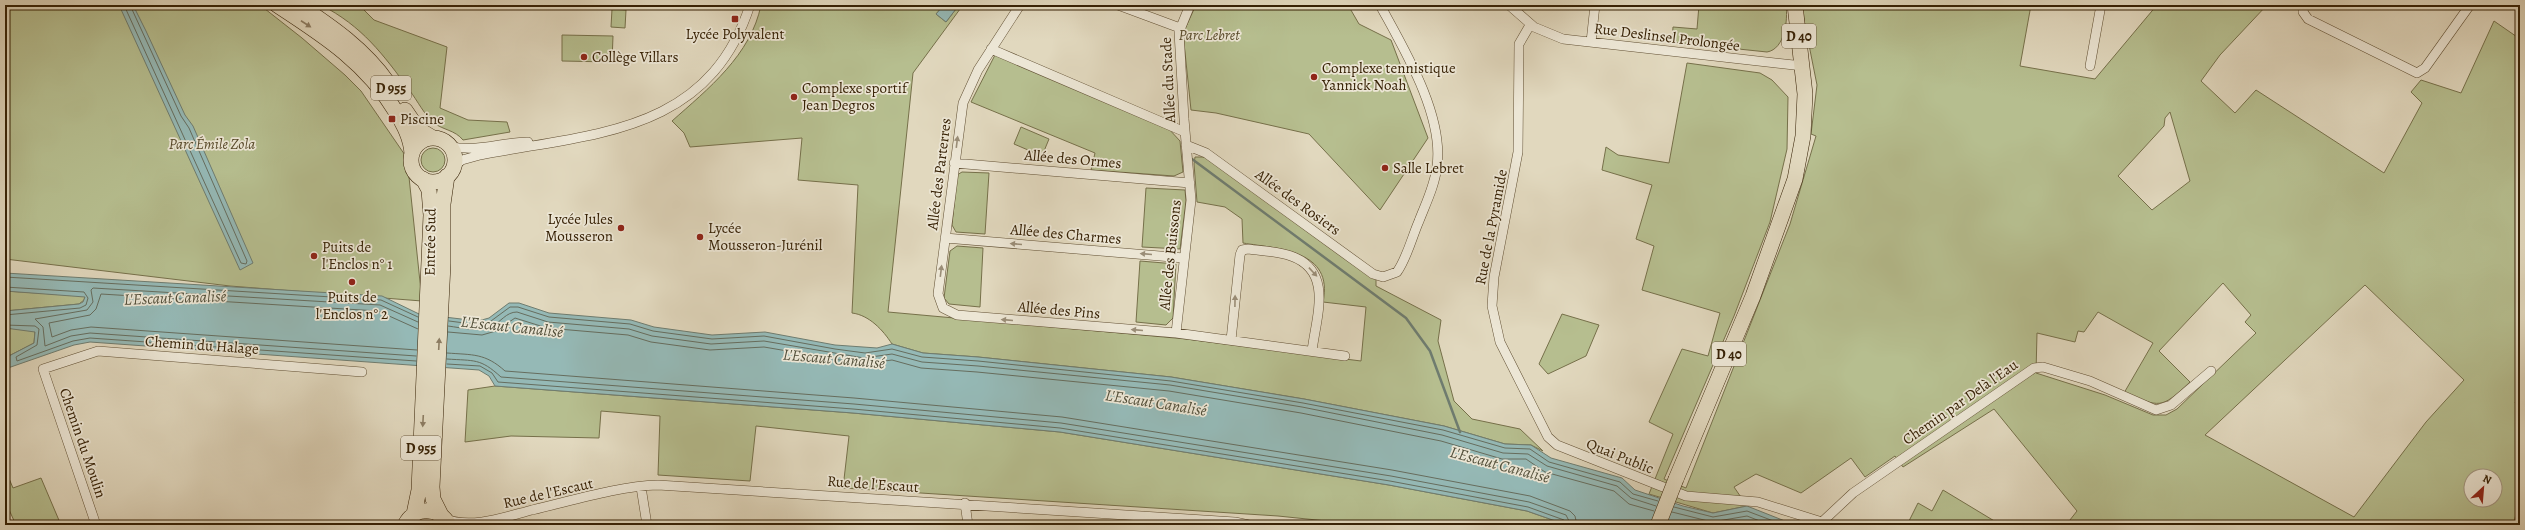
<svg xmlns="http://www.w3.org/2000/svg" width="2525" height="530" font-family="Alegreya,serif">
<rect width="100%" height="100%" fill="#e1d8be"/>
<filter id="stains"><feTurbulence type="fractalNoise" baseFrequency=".005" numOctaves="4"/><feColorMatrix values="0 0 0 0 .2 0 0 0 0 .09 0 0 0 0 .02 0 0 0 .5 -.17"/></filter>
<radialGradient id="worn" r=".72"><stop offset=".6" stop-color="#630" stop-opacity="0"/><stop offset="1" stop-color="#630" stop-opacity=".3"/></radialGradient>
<!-- green -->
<path fill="#b6be8f" stroke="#76704a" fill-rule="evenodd" d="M5,5H260L302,38L345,75L361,91L407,158L422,301L230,286L5,259Z
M321,5H359L374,20L447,47L440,108L468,120L507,122L510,132L463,140C455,130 443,130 434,123C425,116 417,100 410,91C383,54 362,26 321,5Z
M761,5H944L936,14L946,22L959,5H963L913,73L888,312L1186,339L1361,361L1366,307L1323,302C1334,250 1279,249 1243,243L1242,219L1225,207L1197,202L1194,164L1195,157H1205L1376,279V286L1441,320L1438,341L1454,401L1472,419L1520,429L1543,451L1531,445L1505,444L1444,426L1304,399L1171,377L978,357L923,353L892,344C883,330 869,315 852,313L858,185L798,180L802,138L690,147L684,133L672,121C708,89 751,55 761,5Z
M1196,5H1348L1359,24L1391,40L1428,138L1380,210L1309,134L1216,113L1191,110L1183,33Z
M1699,5H1786C1788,20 1785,49 1767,52L1672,42L1673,27L1697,29Z
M1801,5H2031L2020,66L2095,79L2157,5H2267L2220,55L2201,81L2235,113L2256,90L2384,173L2422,103L2411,92L2421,80L2461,93L2494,21L2520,39V401L2515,402L2520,413V500L2513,525H2066L2077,511L1994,409L1903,467L1895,456L1865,477L1851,458L1801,493L1756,474L1734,487L1747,506L1713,513L1649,494L1673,434L1649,422L1682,349L1708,356L1720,313L1642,290L1654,246L1636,239L1652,185L1602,170L1606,147L1618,155L1669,163L1687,63L1760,73L1772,80L1788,97L1787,149L1770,222L1734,316L1664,479L1686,488L1790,224L1816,136L1811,134L1817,85ZM2170,112L2190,181L2152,210L2118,176L2164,126L2165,118ZM2223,283L2251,315L2245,322L2256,333L2177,409L2166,415H2153L2105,395L2036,373L2037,333L2075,342L2078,331L2084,332L2098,312L2153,343L2124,393C2161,407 2160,410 2190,382L2159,351ZM2365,285L2464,380L2426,422L2354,517L2205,435ZM2471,476H2495V500H2471Z
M612,9L626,10L625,28L611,27Z
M562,35L613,36L612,62L562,61Z
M995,55L1168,128L1180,141L1183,172L1174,176L1091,170L1095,153L971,102Z
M1021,127L1049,139L1042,156L1014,144Z
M421 160a12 12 0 1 1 24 0a12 12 0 1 1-24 0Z
M962,172L989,173L985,234L956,232L952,225L957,175Z
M1146,188L1185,190L1186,201L1180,249L1142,247Z
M957,246L983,248L980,307L949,304L944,298L950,251Z
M1140,261L1176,264L1173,318L1166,325L1136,322Z
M5,291L85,296L84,300L79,304L5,311Z
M1562,314L1599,325L1586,356L1548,374L1539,364Z
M5,328L35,330L34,343L5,358Z
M495,386L853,413L1060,432L1389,485L1527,511L1567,525H1365L1278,516L843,488L849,436L756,426L750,481L658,475L660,416L601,411L599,438L511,436L465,442L468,390Z
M5,469L13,488L41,478L61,525H16L5,501Z
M1943,490L2001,525H1907L1918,503L1932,511Z"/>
<!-- water -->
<path fill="#95b9b6" stroke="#6f7c6f" d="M119,5H133L146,31L185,115L193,126L253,263L240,270Z
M944,5H959L946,22L936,14Z
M5,273L382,296L419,314L478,321L489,318L509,303H519L549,313L631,320L654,327L712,335L765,332L835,345L877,348L892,344L923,353L978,357L1171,377L1304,399L1444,426L1505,444L1531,445L1551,458L1622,478L1635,490L1683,506L1713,513L1747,506L1795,525H1567L1527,511L1389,485L1060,432L853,413L495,386L489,376L479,370L90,342L74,345L5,369V358L34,343L35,332L5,328V311L79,304L83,302L85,297L5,291Z"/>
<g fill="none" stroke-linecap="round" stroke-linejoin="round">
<!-- shore -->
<path stroke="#666d5e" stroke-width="1" d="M124,5L241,263L246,264L247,261L189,128L181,116L130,5
M5,277L381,300L418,317
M5,287L84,292L88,298L86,305L80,308L5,315
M449,321L480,325L491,321L510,307H518L549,317L630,324L653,331L712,339L764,336L835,349L865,353L892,349L922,357L978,361L1171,381L1303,403L1443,430L1505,448L1530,449L1549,462L1620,482L1633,494L1658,501
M5,325L35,326L39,329L37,345L16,357L17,361L73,341L90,338L416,361
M448,326C463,328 478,332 492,326C501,322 506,312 517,312L548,322L629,329L652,336L711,344L764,341L864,358L892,354L922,362L978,366L1170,385L1302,407L1442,435L1503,453L1528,454L1547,466L1617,486L1631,498L1656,506
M448,332L482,335L496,331L515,318L547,328L628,335L651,342L710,350L764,347L863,364L892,360L921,368L977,372L1169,391L1301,413L1441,441L1502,459H1526L1545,472L1614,491L1629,504L1654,511
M417,350L91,327L71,330L52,337L49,323L90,315L96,309L101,294L378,311L418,329
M447,353C473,355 485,353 505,371L854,398L1062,417L1392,470L1530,496L1570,511L1575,516L1577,525
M416,356L90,333L71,336L45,346L43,327L35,319L87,310L93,302L91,290L93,288L380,305L418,322
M447,359C475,361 480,358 501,377L854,404L1061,423L1391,476L1529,502L1566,515L1571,525
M447,364L480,366L492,373L498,382L853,409L1060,428L1390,481L1528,507L1564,520L1566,525
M1674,507L1713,517L1747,511L1784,525
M1672,512L1712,522L1747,516L1770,525"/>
<!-- stream -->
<path stroke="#6f7c6f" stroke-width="2.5" d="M1192,159L1406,318L1430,351L1460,432"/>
<!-- minor casing -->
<g stroke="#614f33" stroke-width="10">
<path id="minor" d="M1020,5L978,70L963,103L938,294L943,308L957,315L1176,333L1345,356
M1118,5L1180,28
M1509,5L1534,27L1563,39L1803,66
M2304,5L2303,12L2308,19L2417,73L2425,68L2470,5
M1530,25L1519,44L1518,152L1494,277L1492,306L1500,342L1548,437L1557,445L1686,496L1758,502L1822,522L1853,493L2034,368L2043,367L2090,381L2156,410L2171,405L2211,371
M1591,42L1595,5
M991,49L1185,132
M2090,66L2101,5
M1186,145L1206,153L1373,274L1383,277L1397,272C1407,258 1412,237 1419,221C1426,203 1435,185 1437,166C1444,115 1404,49 1380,5
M449,146C477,153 501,142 528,142
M954,163L1190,183
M454,166L462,160L480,155C592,133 708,135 750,5
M945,238L1184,258
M1176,333L1191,200L1184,119L1179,32L1190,5
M1231,340L1240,255L1242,250L1248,249C1262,251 1278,251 1291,256C1334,271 1316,317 1312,351
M641,487L647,525
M965,503L968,525
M445,519C472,529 505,517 532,510C571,501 618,486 658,485L1235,522L1249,525
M96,525L43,369L98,351L362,372"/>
</g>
<!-- primary casing -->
<g stroke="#362105" stroke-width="16">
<path id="primary" d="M277,5C323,35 367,63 396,112C404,125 411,138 412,154
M299,5C332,27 364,49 388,83
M405,110L418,129L433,138
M411 160a22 22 0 1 1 44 0a22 22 0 1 1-44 0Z
M1676,479L1753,296L1795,179L1803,136L1805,94L1795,5
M414,514L419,490L431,215L429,190L423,179
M441,515L433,499L432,487L443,264V204L447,176
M405,525C414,506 439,506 449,525"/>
</g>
<!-- minor -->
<use href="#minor" stroke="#ece6d5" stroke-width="9"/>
<!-- primary -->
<use href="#primary" stroke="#e1d8be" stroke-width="15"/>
<!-- primary-bridge casing -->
<g stroke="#362105" stroke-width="16" stroke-linecap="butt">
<path id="primary-bridge" d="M1658,525L1676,479"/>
</g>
<!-- primary-bridge -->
<use href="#primary-bridge" stroke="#e1d8be" stroke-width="15"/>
</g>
<!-- one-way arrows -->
<defs><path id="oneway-solid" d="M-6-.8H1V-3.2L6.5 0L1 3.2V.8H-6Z"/></defs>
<g fill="#8c7c62">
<use href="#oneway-solid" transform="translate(306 24) rotate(33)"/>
<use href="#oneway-solid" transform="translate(439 344) rotate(-87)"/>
<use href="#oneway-solid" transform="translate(423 421) rotate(93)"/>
</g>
<g fill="#9a8d77">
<use href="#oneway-solid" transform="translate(957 142) rotate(-83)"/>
<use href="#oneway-solid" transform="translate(1016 244) rotate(-175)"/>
<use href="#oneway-solid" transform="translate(1146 254) rotate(-175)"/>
<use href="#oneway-solid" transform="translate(941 271) rotate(-83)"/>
<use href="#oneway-solid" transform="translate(1313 272) rotate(47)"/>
<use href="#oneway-solid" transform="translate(1235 301) rotate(-89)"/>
<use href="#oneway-solid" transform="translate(1007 320) rotate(-175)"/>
<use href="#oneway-solid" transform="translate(1137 330) rotate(-175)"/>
</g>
<!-- markers -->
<g fill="#8f2418" stroke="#ece6d5" stroke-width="1.5">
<rect x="731" y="15" width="8" height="8" rx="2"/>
<circle cx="584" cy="57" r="4"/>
<circle cx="1314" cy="77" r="4"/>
<circle cx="794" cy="97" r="4"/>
<rect x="388" y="115" width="8" height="8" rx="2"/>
<circle cx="1385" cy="168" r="4"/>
<circle cx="621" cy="228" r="4"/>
<circle cx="700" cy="237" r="4"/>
<circle cx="314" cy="256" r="4"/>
<circle cx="352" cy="282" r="4"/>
</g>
<g text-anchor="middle" stroke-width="3.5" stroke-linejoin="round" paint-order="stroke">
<!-- shield labels -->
<g fill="#ece6d5" stroke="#6d5c43" stroke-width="1">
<rect x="1782" y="24" width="34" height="24" rx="3"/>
<rect x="371" y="76" width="40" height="24" rx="3"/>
<rect x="1712" y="342" width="34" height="24" rx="3"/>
<rect x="401" y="436" width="40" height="24" rx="3"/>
</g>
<g font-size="14" font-weight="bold" fill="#362105">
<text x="1799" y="41">D 40</text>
<text x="391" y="93">D 955</text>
<text x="1729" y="359">D 40</text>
<text x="421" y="453">D 955</text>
</g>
<!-- poi labels -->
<g font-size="15" fill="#362105" stroke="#ece6d5" text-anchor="start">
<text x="735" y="39" text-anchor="middle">Lycée Polyvalent</text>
<text x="592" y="62">Collège Villars</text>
<text x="1322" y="73">Complexe tennistique<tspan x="1322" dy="17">Yannick Noah</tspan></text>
<text x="802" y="93">Complexe sportif<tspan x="802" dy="17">Jean Degros</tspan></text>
<text x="400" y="124">Piscine</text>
<text x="1393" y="173">Salle Lebret</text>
<text x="613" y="224" text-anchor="end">Lycée Jules<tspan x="613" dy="17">Mousseron</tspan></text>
<text x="708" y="233">Lycée<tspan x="708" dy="17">Mousseron-Jurénil</tspan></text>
<text x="322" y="252">Puits de<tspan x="322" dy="17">l'Enclos n° 1</tspan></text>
<text x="352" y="302" text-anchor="middle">Puits de<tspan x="352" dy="17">l'Enclos n° 2</tspan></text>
</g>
<!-- park labels -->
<g font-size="15" font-style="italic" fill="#564828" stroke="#ece6d5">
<text x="1209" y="40">Parc Lebret</text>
<text x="212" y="149">Parc Émile Zola</text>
</g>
<!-- street labels -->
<g font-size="15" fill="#362105" stroke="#ece6d5">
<text transform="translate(1667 37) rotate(7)" y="5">Rue Deslinsel Prolongée</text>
<text transform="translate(1168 80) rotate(-93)" y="5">Allée du Stade</text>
<text transform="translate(1073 159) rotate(5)" y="5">Allée des Ormes</text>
<text transform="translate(939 174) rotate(-83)" y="5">Allée des Parterres</text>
<text transform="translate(1298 202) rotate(36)" y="5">Allée des Rosiers</text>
<text transform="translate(1491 227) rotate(-79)" y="5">Rue de la Pyramide</text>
<text transform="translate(1066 234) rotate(5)" y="5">Allée des Charmes</text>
<text transform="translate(430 242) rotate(-89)" y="5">Entrée Sud</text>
<text transform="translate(1170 255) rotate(-84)" y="5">Allée des Buissons</text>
<text transform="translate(1059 310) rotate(5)" y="5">Allée des Pins</text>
<text transform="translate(202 345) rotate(4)" y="5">Chemin du Halage</text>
<text transform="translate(1960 402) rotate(-35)" y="5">Chemin par Delà l'Eau</text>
<text transform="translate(83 443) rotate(71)" y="5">Chemin du Moulin</text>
<text transform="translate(1620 456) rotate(22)" y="5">Quai Public</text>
<text transform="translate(873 484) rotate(4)" y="5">Rue de l'Escaut</text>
<text transform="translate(548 493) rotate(-13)" y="5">Rue de l'Escaut</text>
</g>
<!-- water labels -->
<g font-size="16" font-style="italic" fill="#524f3a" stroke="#ece6d5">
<text transform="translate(175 297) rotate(-2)" y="6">L'Escaut Canalisé</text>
<text transform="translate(512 326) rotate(6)" y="6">L'Escaut Canalisé</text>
<text transform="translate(834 358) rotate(5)" y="6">L'Escaut Canalisé</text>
<text transform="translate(1156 402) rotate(9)" y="6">L'Escaut Canalisé</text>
<text transform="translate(1500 464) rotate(15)" y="6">L'Escaut Canalisé</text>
</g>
</g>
<!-- margin -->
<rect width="2525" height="530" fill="none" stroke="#e1d8be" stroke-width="20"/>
<rect x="6" y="6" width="2513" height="518" fill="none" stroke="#362105" stroke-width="2"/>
<rect x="10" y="10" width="2505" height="510" fill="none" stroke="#362105"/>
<!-- north arrow -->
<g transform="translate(2483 488) rotate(26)"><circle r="19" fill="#ece6d5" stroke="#a39782"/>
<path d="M0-3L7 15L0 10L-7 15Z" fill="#8f2418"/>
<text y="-6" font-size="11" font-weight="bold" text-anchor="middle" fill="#362105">N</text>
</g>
<rect width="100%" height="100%" filter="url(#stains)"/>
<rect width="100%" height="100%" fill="url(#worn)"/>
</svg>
